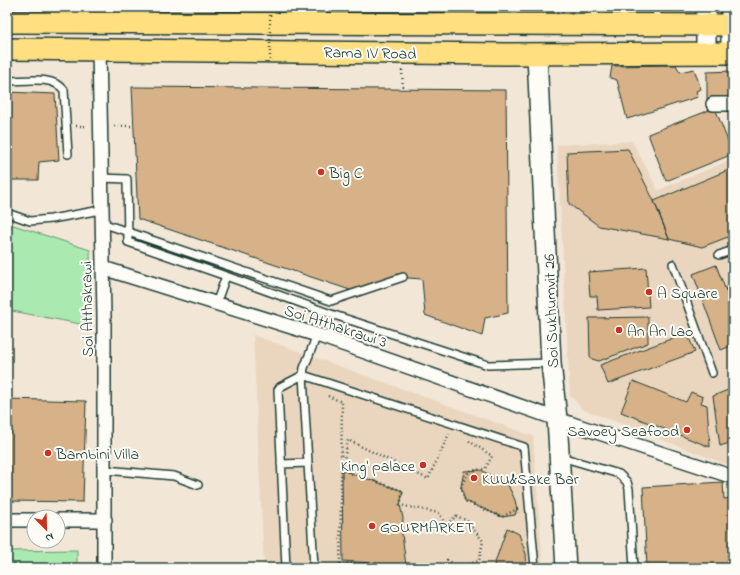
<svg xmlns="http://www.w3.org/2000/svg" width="740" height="575" font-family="'Indie Flower',sans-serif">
<rect width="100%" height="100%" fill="#f2e6d6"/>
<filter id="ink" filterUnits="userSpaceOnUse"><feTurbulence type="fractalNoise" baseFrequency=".025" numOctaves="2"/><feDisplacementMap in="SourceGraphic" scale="8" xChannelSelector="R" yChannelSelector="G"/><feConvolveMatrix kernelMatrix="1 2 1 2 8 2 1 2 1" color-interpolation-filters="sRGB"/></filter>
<g filter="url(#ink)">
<!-- built -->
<path fill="#ead6bf" d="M23,7H577V11L119,10Z
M632,141L658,190L733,159V467L582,409L570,395L557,145Z
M253,335L533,436L543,568H264Z"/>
<!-- green -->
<path fill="#aaeab1" stroke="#649472" d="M7,223L90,250L91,326L7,310Z
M77,550V568H7V551Z"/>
<!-- building -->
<path fill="#d7b188" stroke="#1f3d34" d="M676,65L680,72L694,69L701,89L696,91L698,97L627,119L617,80L610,78L612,66Z
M733,71V100H707V72Z
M132,87L506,90L508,313L485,318L482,336L425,315L422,279L395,277L353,291L138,219Z
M7,92L55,94L59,160L39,162L38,180H7Z
M715,108L733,154L666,181L648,134Z
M628,149L654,201L669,239L599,226L569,204L567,152Z
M733,168V235L702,247L669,239L654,201Z
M716,265L733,309V345L721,350L693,274Z
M646,268L649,307L598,310L597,296H590L588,272Z
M648,317V343L599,361L592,359L590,356L589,318Z
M687,333L695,352L608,384L600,365Z
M633,381L686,402L691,392L703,397L701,403L707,405L710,447L621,412Z
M733,388V442L720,446L713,396Z
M7,399L86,401L83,502L7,501Z
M342,470L403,491L400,505L403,518L402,534L406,566H397V568H369L372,563L343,561Z
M481,470L508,485L515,500L517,509L515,515L502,517L465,501L461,486L464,471Z
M723,482L724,499L733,498V568H647L643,487Z
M507,528L519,534L526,554L527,568H493Z"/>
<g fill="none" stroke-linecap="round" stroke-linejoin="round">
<!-- lane casing -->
<g stroke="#1f3d34" stroke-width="10">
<path id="lane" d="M656,7L658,23
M135,21L136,7
M595,23V7
M7,81C25,81 52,75 64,90L68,154
M101,178L127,179L128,242L226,276
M7,213L30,221L51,219L101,210
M102,223L331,301L403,277
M719,255L733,250
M673,264L712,373
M731,289L733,288
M216,304L226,276L331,314L488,365L551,363
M561,457L619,474L627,482L629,489L634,568
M281,464L308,463
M105,470L174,476L198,485
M286,568L278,390L280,387L303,375L524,447L535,568
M314,568L303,375L304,368L317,335"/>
</g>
<!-- street casing -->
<g stroke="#1f3d34" stroke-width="16">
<path id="street" d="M70,7L73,23
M99,49L104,316V568
M713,104H733
M103,268L317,335L557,419L733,477
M7,520H34
M58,520H105"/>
</g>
<!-- secondary casing -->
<g stroke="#1f3d34" stroke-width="22">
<path id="secondary" d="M706,53V7
M731,53V7
M537,54L551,363L557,419L566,568"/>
</g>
<!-- primary casing -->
<g stroke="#1f3d34" stroke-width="24">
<path id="primary" d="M7,22L733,25
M7,49L507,54L733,53"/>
</g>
<!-- path -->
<path stroke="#1f3d34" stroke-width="2.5" stroke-dasharray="1 3" stroke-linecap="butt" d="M402,70L403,89
M76,126H87
M114,126H134
M328,396L342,402L340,564L372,563L368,568
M469,441L492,456L485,469L469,471L461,486L465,501L502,517L517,509L518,513
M397,568V566L415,568
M446,568L447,560L460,567L479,561L483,541L466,520L456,516L446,525L439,513L400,505L403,491L342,470L348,440L428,479L449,434"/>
<!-- lane -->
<use href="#lane" stroke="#fdfcf7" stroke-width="7"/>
<!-- street -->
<use href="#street" stroke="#fdfcf7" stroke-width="13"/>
<!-- secondary -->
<use href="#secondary" stroke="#fdfcf7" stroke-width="19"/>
<!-- primary -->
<use href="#primary" stroke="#ffdf80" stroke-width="21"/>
<!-- path-bridge -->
<path stroke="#1f3d34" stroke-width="2.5" stroke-dasharray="1 3" stroke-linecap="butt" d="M270,7V60"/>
</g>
</g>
<!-- markers -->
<g fill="#c8321e" stroke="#fdfcf7" stroke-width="1.5">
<circle cx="321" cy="172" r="4"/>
<circle cx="649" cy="292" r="4"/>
<circle cx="619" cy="330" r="4"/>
<circle cx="687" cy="430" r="4"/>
<circle cx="48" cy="453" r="4"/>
<circle cx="423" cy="465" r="4"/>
<circle cx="474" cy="478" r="4"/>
<circle cx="372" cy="526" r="4"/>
</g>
<g text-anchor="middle" stroke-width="4" stroke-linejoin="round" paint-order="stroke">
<!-- street labels -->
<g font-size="16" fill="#1f3d34" stroke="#fdfcf7">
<text transform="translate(370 52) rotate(1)" y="6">Rama IV Road</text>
<text transform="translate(86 309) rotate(-91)" y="6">Soi Atthakrawi</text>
<text transform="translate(550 311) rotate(-92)" y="6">Soi Sukhumvit 26</text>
<text transform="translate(336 325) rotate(18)" y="6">Soi Atthakrawi 3</text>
</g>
<!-- poi labels -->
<g font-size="16" fill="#1f3d34" stroke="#fdfcf7" text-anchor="start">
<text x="329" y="178">Big C</text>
<text x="657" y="298">A Square</text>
<text x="627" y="336">An An Lao</text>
<text x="679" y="436" text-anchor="end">Savoey Seafood</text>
<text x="56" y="459">Bambini Villa</text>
<text x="415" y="471" text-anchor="end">King' palace</text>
<text x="482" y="484">KUU&amp;Sake Bar</text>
<text x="380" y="532">GOURMARKET</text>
</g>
</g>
<!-- margin -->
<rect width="740" height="575" fill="none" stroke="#fdfcf7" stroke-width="24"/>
<rect x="12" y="12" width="716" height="551" fill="none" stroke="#1f3d34" stroke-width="1.5" filter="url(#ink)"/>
<!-- north arrow -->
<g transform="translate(46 529) rotate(157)"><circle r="19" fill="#fdfcf7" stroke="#a4b0a9"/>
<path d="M0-3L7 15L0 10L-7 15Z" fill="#c8321e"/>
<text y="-6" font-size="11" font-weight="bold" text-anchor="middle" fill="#1f3d34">N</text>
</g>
</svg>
